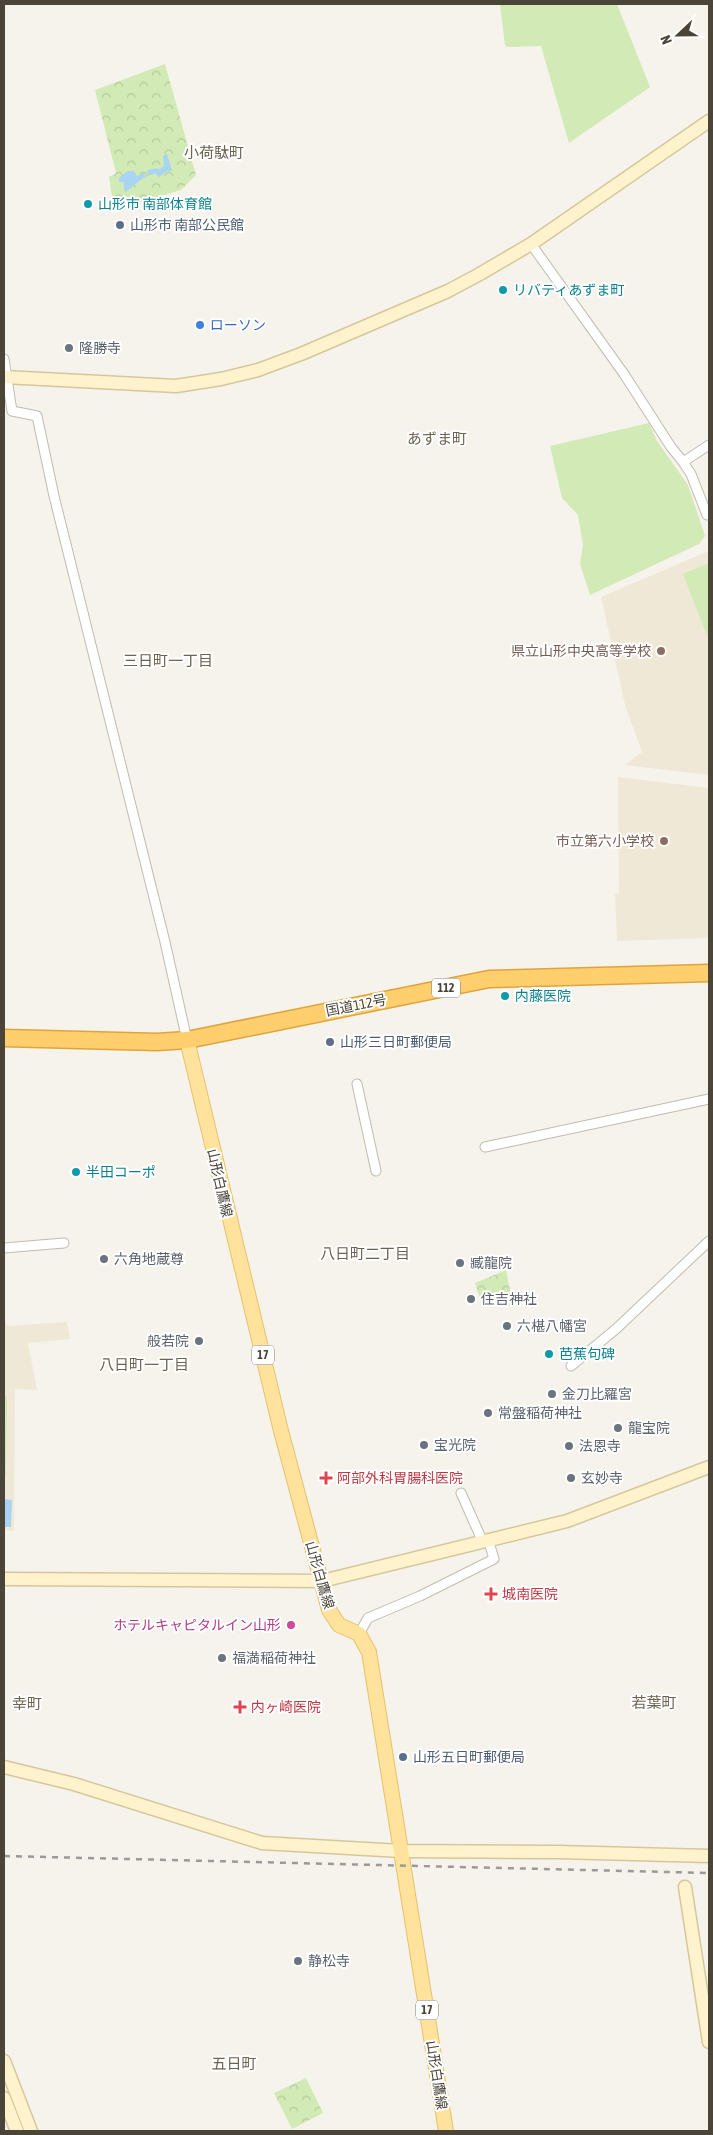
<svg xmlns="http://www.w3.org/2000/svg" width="713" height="2135" font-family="'Asap Condensed','Noto Sans JP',sans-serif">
<defs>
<pattern id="park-crowns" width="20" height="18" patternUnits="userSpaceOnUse" patternTransform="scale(1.25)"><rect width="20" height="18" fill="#d2eab5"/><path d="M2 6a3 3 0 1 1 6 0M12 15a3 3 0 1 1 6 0" fill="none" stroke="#b6ca9c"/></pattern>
</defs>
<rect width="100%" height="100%" fill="#f6f3ec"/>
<!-- education -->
<path fill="#efe8d6" d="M709,551V775L625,765L642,752L625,705L601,597Z
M618,777L709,788V938L617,941L615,894L619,893Z
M4,1316L7,1326L67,1322L70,1339L28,1343L37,1390L15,1389L14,1531L4,1530Z"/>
<!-- green -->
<path fill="#d2eab5" d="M500,4H617L650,87L569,143L541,46L507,47L505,45Z
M649,423L657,441L688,485L705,536L699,544L590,595L580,564L583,545L578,515L562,498L550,446Z
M709,563V641L683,574Z
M4,1396H7L6,1475H4Z"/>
<!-- park -->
<path fill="url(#park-crowns)" d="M165,64L196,175L181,190L114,210L109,177L116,173L95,90Z
M506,1270L513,1306L482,1305L475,1283Z
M306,2078L323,2113L292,2129L274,2093Z"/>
<!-- water -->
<path fill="#a9d4f2" d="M167,154L172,171H167L159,177L155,173L149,176L147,171C152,168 155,169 160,169L164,166L163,156Z
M128,171H134L137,176L144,173L146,177C141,179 129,189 126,192L124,189V182H119V178Z
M4,1499L12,1500L11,1527H4Z"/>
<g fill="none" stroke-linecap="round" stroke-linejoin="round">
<!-- street casing -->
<g stroke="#c2bbae" stroke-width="11">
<path id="street" d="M531,244L624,374L671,447L683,462L691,474L707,515
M4,359L12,411L37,416L54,496L165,942L187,1040
M683,462L709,445
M357,1084L376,1171
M485,1147L709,1099
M4,1248L64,1243
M571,1366L616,1329L709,1241
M461,1493L482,1540
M359,1634L368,1618L420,1596L494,1559L488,1539"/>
</g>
<!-- secondary casing -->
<g stroke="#d6c79b" stroke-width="15">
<path id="secondary" d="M4,377L176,386L221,379L258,370L301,354L448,291L478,275L531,244L709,121
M4,1579L322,1581L567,1521L709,1467
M4,1767L74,1784L262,1843L401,1851L558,1852L709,1856
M685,1887L709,2042
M4,2061L31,2131
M4,2098L17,2131"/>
</g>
<!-- primary casing -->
<g stroke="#e6c16a" stroke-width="16">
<path id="primary" d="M187,1040L281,1431L329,1610L339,1625L359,1634L369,1652L446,2131"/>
</g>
<!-- highway casing -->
<g stroke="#e0a43c" stroke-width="19">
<path id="highway" d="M4,1038L157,1042L187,1040L489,979L709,973"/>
</g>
<!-- street -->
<use href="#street" stroke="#fff" stroke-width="9"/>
<!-- secondary -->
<use href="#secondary" stroke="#fff3cd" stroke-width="12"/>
<!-- primary -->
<use href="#primary" stroke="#ffe39c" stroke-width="14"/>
<!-- highway -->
<use href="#highway" stroke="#ffcf6e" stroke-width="16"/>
<!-- rail -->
<path stroke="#9a9a9a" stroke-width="2.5" stroke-dasharray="6 6" stroke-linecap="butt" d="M4,1856L709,1873"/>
</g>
<!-- markers -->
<g fill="#0f9aa8" stroke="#fff" stroke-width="2">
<circle cx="88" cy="204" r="5"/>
<circle cx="503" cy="290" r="5"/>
<circle cx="505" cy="996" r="5"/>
<circle cx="76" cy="1172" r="5"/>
<circle cx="549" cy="1354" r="5"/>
</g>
<g fill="#5c6f8a" stroke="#fff" stroke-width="2">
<circle cx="120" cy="225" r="5"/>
<circle cx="330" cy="1042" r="5"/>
<circle cx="403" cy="1757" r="5"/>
</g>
<circle fill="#3f7fe0" stroke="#fff" stroke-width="2" cx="200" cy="325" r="5"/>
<g fill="#6b7280" stroke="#fff" stroke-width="2">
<circle cx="69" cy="348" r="5"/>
<circle cx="104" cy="1259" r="5"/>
<circle cx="460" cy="1263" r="5"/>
<circle cx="471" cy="1299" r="5"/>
<circle cx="507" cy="1326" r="5"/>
<circle cx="199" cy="1341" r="5"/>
<circle cx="552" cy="1394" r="5"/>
<circle cx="488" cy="1413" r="5"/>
<circle cx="618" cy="1428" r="5"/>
<circle cx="424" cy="1445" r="5"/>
<circle cx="569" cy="1446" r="5"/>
<circle cx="571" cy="1478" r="5"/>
<circle cx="222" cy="1658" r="5"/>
<circle cx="298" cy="1961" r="5"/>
</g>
<g fill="#8d6e63" stroke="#fff" stroke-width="2">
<circle cx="661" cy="651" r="5"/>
<circle cx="664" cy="841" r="5"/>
</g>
<g fill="#e0444e" stroke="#fff" stroke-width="2">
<path d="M323.5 1470.5h5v5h5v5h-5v5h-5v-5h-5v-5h5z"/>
<path d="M488.5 1586.5h5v5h5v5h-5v5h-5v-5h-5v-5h5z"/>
<path d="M237.5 1699.5h5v5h5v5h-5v5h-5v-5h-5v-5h5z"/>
</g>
<circle fill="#d1479c" stroke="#fff" stroke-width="2" cx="291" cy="1625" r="5"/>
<g text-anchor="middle" stroke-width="4" stroke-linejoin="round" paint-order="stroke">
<!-- shield labels -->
<g fill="#fff" stroke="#817c74" stroke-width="1">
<rect x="432" y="978.5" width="28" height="19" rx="4"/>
<rect x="252" y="1345.5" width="22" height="19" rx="4"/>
<rect x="416" y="2000.5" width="22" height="19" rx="4"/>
</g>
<g font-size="12" font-weight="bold" fill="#4b4439">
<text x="446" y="992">112</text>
<text x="263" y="1359">17</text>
<text x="427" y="2014">17</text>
</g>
<!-- culture labels -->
<g font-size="14" fill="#0d838f" stroke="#fff" text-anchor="start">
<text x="98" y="209">山形市 南部体育館</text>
<text x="513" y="295">リバティあずま町</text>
<text x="515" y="1001">内藤医院</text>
<text x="86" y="1177">半田コーポ</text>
<text x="559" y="1359">芭蕉句碑</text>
</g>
<!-- service labels -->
<g font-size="14" fill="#4e5e75" stroke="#fff" text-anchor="start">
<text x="130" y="230">山形市 南部公民館</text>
<text x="340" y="1047">山形三日町郵便局</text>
<text x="413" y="1762">山形五日町郵便局</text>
</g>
<!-- shop labels -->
<g font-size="14" fill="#366cbe" stroke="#fff" text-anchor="start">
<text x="210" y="330">ローソン</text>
</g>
<!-- worship labels -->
<g font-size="14" fill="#5b616d" stroke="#fff" text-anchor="start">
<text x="79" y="353">隆勝寺</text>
<text x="114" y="1264">六角地蔵尊</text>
<text x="470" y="1268">臧龍院</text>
<text x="481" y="1304">住吉神社</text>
<text x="517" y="1331">六椹八幡宮</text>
<text x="189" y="1346" text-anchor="end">般若院</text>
<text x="562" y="1399">金刀比羅宮</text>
<text x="498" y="1418">常盤稲荷神社</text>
<text x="628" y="1433">龍宝院</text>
<text x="434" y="1450">宝光院</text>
<text x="579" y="1451">法恩寺</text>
<text x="581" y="1483">玄妙寺</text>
<text x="232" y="1663">福満稲荷神社</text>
<text x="308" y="1966">静松寺</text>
</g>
<!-- education labels -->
<g font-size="14" fill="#785e54" stroke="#fff" text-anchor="end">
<text x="651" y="656">県立山形中央高等学校</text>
<text x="654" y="846">市立第六小学校</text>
</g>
<!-- street labels -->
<g font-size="14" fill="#4b4439" stroke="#fff">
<text transform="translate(356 1005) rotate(-11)" y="5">国道112号</text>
<text transform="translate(220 1183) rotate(77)" y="5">山形白鷹線</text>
<text transform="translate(320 1575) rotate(74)" y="5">山形白鷹線</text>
<text transform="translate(437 2075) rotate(81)" y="5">山形白鷹線</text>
</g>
<!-- health labels -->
<g font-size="14" fill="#be3a42" stroke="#fff" text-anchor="start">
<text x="337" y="1483">阿部外科胃腸科医院</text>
<text x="502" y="1599">城南医院</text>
<text x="251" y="1712">内ヶ崎医院</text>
</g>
<!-- hotel labels -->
<g font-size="14" fill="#b23c85" stroke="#fff" text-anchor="end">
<text x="281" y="1630">ホテルキャピタルイン山形</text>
</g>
<!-- neighbourhood labels -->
<g font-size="15" fill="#6e6250" stroke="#fff">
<text x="214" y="158">小荷駄町</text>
<text x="437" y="444">あずま町</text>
<text x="168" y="666">三日町一丁目</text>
<text x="365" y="1259">八日町二丁目</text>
<text x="144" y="1370">八日町一丁目</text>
<text x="654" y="1708">若葉町</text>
<text x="27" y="1709">幸町</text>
<text x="234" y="2069">五日町</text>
</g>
</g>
<!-- border -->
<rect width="713" height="2135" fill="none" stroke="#4b4439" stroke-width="10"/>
<!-- north arrow -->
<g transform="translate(678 35) rotate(248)" stroke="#ffffff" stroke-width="4" paint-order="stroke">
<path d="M0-4L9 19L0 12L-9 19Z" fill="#4b4439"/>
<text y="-8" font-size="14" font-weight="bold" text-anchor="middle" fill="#4b4439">N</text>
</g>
</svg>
